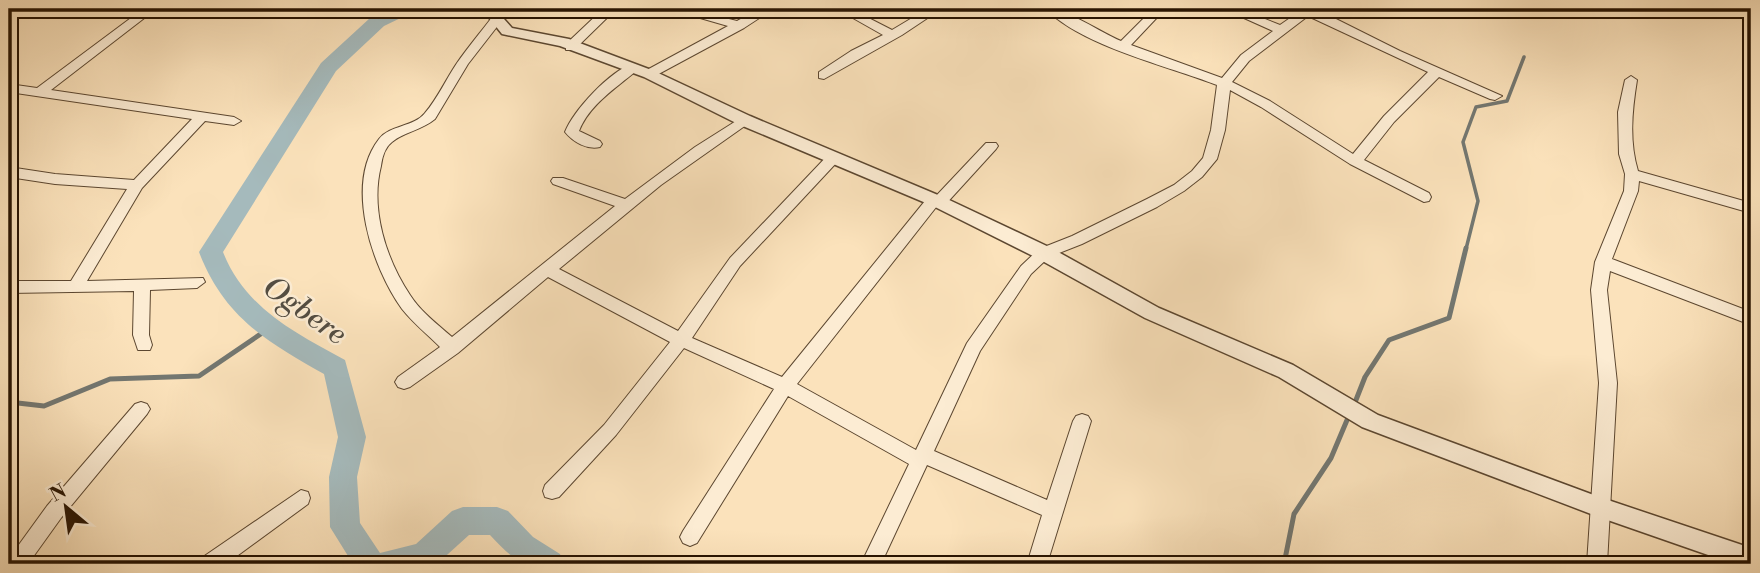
<svg xmlns="http://www.w3.org/2000/svg" width="1760" height="573" font-family="'Libre Bodoni',serif">
<rect width="100%" height="100%" fill="#fbe2bb"/>
<filter id="stains"><feTurbulence type="fractalNoise" baseFrequency=".00286" numOctaves="4"/><feColorMatrix values="0 0 0 0 .2 0 0 0 0 .09 0 0 0 0 .02 0 0 0 .5 -.17"/></filter>
<radialGradient id="worn" r=".72"><stop offset=".6" stop-color="#630" stop-opacity="0"/><stop offset="1" stop-color="#630" stop-opacity=".3"/></radialGradient>
<g fill="none" stroke-linecap="round" stroke-linejoin="round">
<!-- stream-far1 -->
<path stroke="#737771" stroke-width="3.5" d="M1466,249L1478,201L1463,142L1476,107L1507,101L1524,57"/>
<!-- stream -->
<path stroke="#737771" stroke-width="5" d="M9,402L44,406L110,379L199,376L268,329
M1354,405L1365,377L1389,340L1449,318L1466,248
M1284,564L1294,514L1331,458L1350,413"/>
<!-- river -->
<path fill="#a5babc" fill-rule="evenodd" d="M391,9H414L411,13L384,26L336,71L223,252C245,308 295,333 345,360L366,437L357,477L360,523L380,553L416,544L452,511L463,507H497L508,511L533,537L560,554L564,564C521,564 520,567 490,535H469L437,564H353L330,527L329,477L338,437L324,374C266,341 224,317 199,252L321,63L370,18Z"/>
<!-- minor casing -->
<g stroke="#5c4730" stroke-width="2">
<path id="minor" d="M143,9H156L51,90L234,117L241,121L234,125L205,121L142,188L87,281L203,278L205,282L197,288L150,290L149,335L152,345L150,350H138L133,335L134,291L9,293V281H71L127,189L55,184L9,177V167L55,174L134,180L192,119L9,92V84L37,88Z
M603,9H616L574,50H566V44Z
M669,9H688L737,21L759,9H773L744,28L653,77H645V71L728,26Z
M837,9H851L892,30L927,9H941L902,35L824,79L819,78V72L851,51L883,35Z
M1046,9C1067,8 1099,32 1121,41L1153,9H1165L1131,45L1222,78L1241,55L1273,31L1224,9H1240L1280,25L1303,9H1316L1400,51L1502,96L1495,100L1490,99L1439,77L1394,122L1364,160L1429,193L1431,197L1429,201L1424,202L1350,164L1261,107L1230,90L1225,130L1217,159L1202,177L1184,191L1157,207L1082,244L1049,257L1031,274L980,351L934,451L1047,500L1073,421L1076,416L1082,414L1088,416L1091,421L1047,564H1027L1042,515L927,465L881,564H861L909,464L788,396L697,543L690,546L683,543L680,537L683,531L774,389L684,348L616,435L559,497L552,499L545,497L543,491L545,485L604,425L670,342L548,277L458,353L410,387L404,389L398,387L395,382L398,377L440,347C427,334 413,323 402,309C372,267 344,184 379,139C390,125 414,127 425,113C438,98 446,79 457,63C468,47 481,32 493,16L497,15L503,19L468,64L435,119C422,130 404,132 392,142C385,147 382,158 381,166C370,209 386,259 410,295C421,312 437,324 452,337L615,206L553,184L551,181L553,178H563L625,199L695,147L744,116L749,117V123L661,185L559,269L678,331L730,258L829,154H839L841,157L839,160L740,266L692,338L782,377L929,196H936L986,143H996L998,146L996,149L944,206H937L797,384L916,450L967,343L1021,266L1039,249L1072,236L1147,199L1174,185L1192,171L1203,158L1211,130L1217,85C1168,66 1082,46 1046,9ZM1308,16L1428,72L1384,116L1353,154L1270,101L1232,82L1249,61Z
M632,64L638,68L636,71C616,88 589,105 579,131L600,141L602,144L600,147C587,150 573,142 565,132C574,110 609,72 632,64Z
M1631,76L1637,80C1632,111 1629,141 1638,171L1751,203V213L1639,181L1638,191L1612,259L1751,312V325L1610,271L1607,290L1617,383L1607,564H1587L1599,383L1591,290L1595,262L1624,191L1625,174L1619,154L1618,112L1625,80Z
M141,402L147,404L150,409L147,414L61,518L28,564H9L10,557L47,506L135,404Z
M301,490L308,492L310,498L308,504L226,564H200L203,557Z"/>
</g>
<!-- tertiary casing -->
<g stroke="#5c4730" stroke-width="3">
<path id="tertiary" d="M494,9H508L504,19L512,28L569,39L654,71L750,116L945,198L1051,248L1159,308L1293,365L1378,415L1599,497L1751,548V564H1734L1599,517L1362,427L1279,377L1145,318L1037,258L933,206L738,124L644,77L560,46L502,34L490,19Z"/>
</g>
<!-- minor -->
<use href="#minor" fill="#fcecd3" fill-rule="evenodd"/>
<!-- tertiary -->
<use href="#tertiary" fill="#fcecd3" fill-rule="evenodd"/>
</g>
<g text-anchor="middle" stroke-width="5" stroke-linejoin="round" paint-order="stroke">
<!-- water labels -->
<g font-size="30" font-style="italic" fill="#534d42" stroke="#fcecd3">
<text transform="translate(305 310) rotate(35)" y="10">Ogbere</text>
</g>
</g>
<!-- margin -->
<rect width="1760" height="573" fill="none" stroke="#fbe2bb" stroke-width="35"/>
<rect x="10" y="10" width="1739" height="552" fill="none" stroke="#271301" stroke-width="3.5"/>
<rect x="18" y="18" width="1725" height="538" fill="none" stroke="#271301" stroke-width="2"/>
<!-- north arrow -->
<g transform="translate(66 507) rotate(331)" stroke="#fcecd3" stroke-width="5" paint-order="stroke">
<path d="M0-5L12 26L0 18L-12 26Z" fill="#271301"/>
<text y="-10" font-size="19" font-weight="bold" text-anchor="middle" fill="#271301">N</text>
</g>
<rect width="100%" height="100%" filter="url(#stains)"/>
<rect width="100%" height="100%" fill="url(#worn)"/>
</svg>
